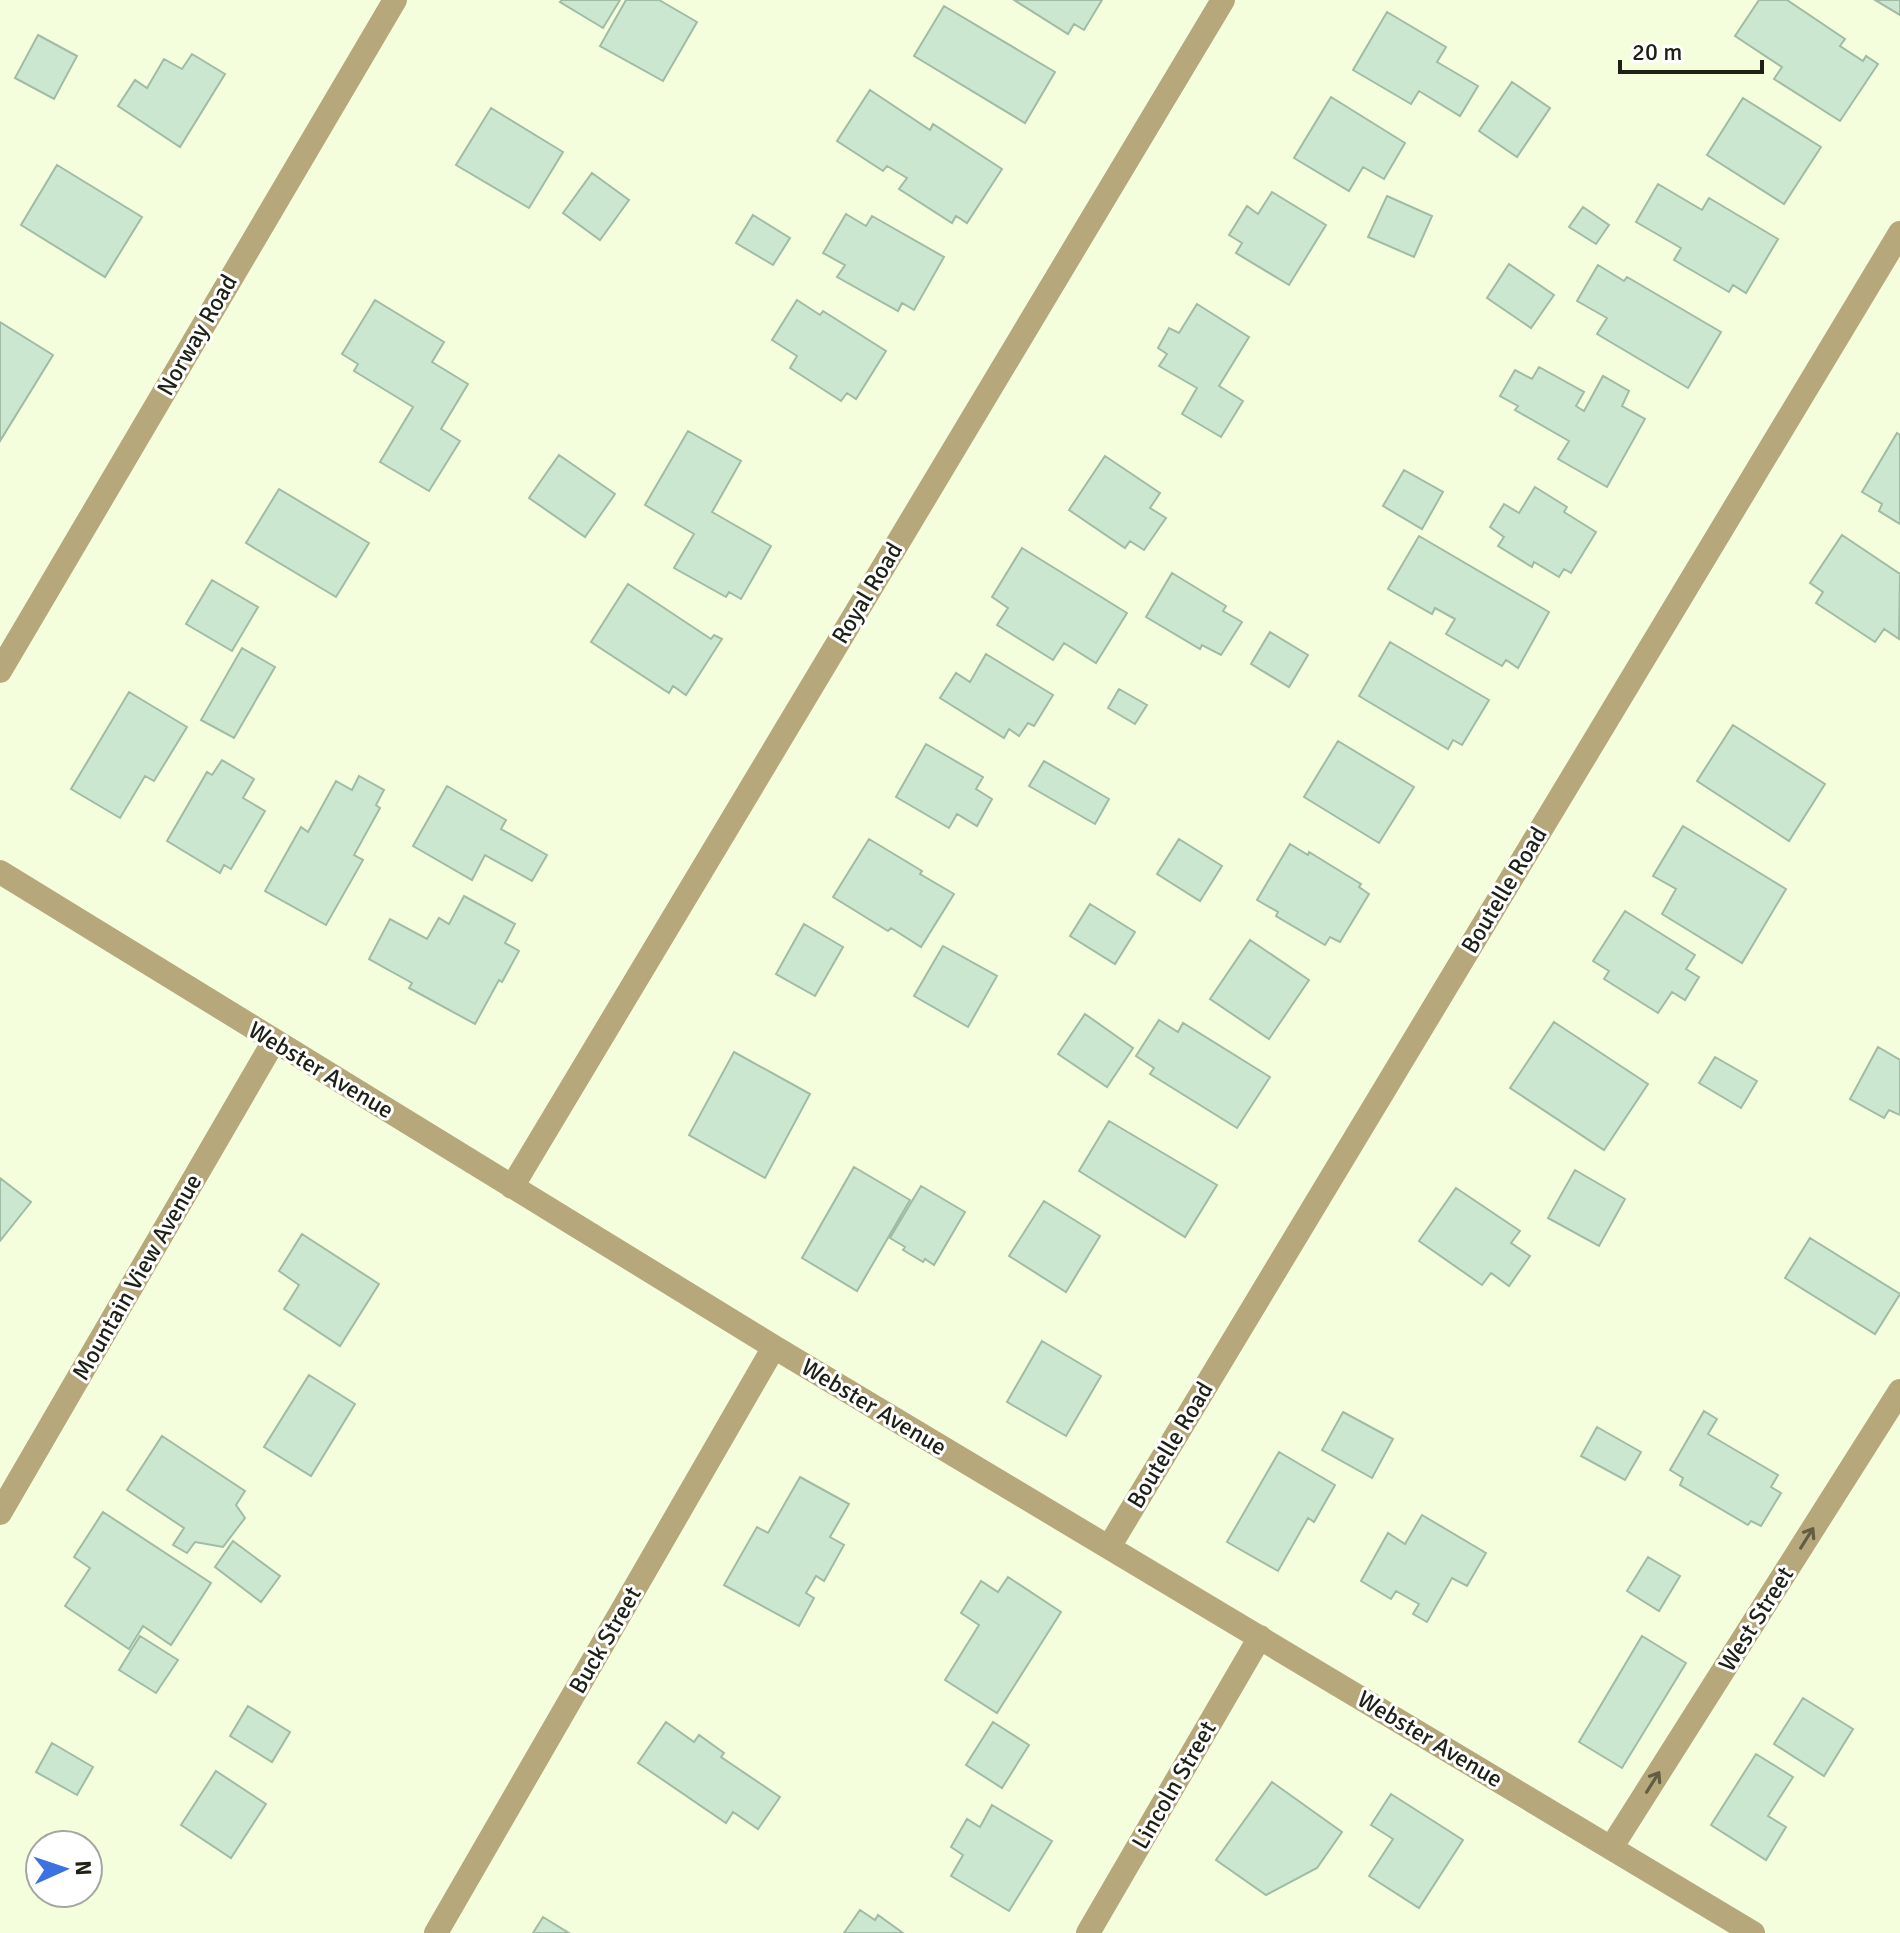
<svg xmlns="http://www.w3.org/2000/svg" width="1900" height="1933" font-family="Signika,sans-serif">
<rect width="100%" height="100%" fill="#f4fedd"/>
<!-- building -->
<path fill="#cbe7cf" stroke="#a0bca4" stroke-width="2" d="M562,0H620L603,28L560,2Z
M626,0H659L697,22L663,81L600,46Z
M1014,0H1102L1084,30L1074,24L1068,34Z
M1759,0H1787L1845,39L1840,46L1863,61L1866,56L1878,64L1840,121L1774,79L1782,67L1735,36Z
M1875,0H1900V15Z
M944,6L1055,72L1025,123L914,56Z
M1387,12L1446,47L1437,62L1478,86L1460,116L1419,91L1411,104L1353,70Z
M38,35L77,56L54,99L15,78Z
M192,54L225,74L180,147L118,106L135,80L147,88L164,59L182,69Z
M1512,82L1550,108L1517,157L1479,131Z
M870,90L930,130L933,124L1002,169L967,223L956,216L952,223L899,189L907,178L887,166L883,171L837,141Z
M1331,97L1405,143L1384,179L1363,167L1349,191L1294,158Z
M1743,98L1821,147L1784,204L1707,155Z
M491,108L563,152L529,208L456,165Z
M57,165L142,217L105,277L21,225Z
M592,173L629,200L600,240L563,213Z
M1658,184L1702,210L1709,198L1778,239L1746,293L1733,285L1729,292L1674,260L1681,248L1636,222Z
M1272,192L1326,225L1289,285L1236,253L1242,243L1229,235L1247,206L1258,214Z
M1387,196L1432,216L1414,257L1368,237Z
M1583,207L1609,225L1596,244L1569,227Z
M846,214L866,226L872,216L944,257L914,310L902,303L898,311L837,277L845,265L823,253Z
M753,215L790,238L773,265L736,243Z
M1509,264L1554,295L1531,328L1487,298Z
M1598,265L1624,281L1627,277L1721,332L1688,388L1597,334L1607,318L1577,301Z
M375,300L444,342L432,362L468,384L441,429L460,441L429,491L380,462L413,407L354,371L358,364L342,354Z
M797,300L820,315L823,311L886,351L856,399L847,393L841,401L790,368L797,356L772,340Z
M1197,304L1249,337L1219,386L1243,401L1221,437L1182,414L1197,388L1159,366L1167,354L1158,348L1169,328L1179,333Z
M0,322L53,355L0,441Z
M1539,367L1584,392L1576,406L1584,411L1603,376L1629,391L1622,406L1645,419L1607,487L1558,459L1569,441L1515,410L1518,406L1500,396L1515,370L1532,379Z
M688,431L741,461L712,512L771,546L741,599L729,592L726,597L674,568L694,534L645,505Z
M1897,433L1900,435V524L1879,511L1882,504L1862,492Z
M559,455L615,494L585,537L529,498Z
M1105,456L1160,493L1150,508L1166,518L1144,550L1130,541L1125,548L1069,510Z
M1404,470L1443,492L1422,529L1383,506Z
M1535,487L1567,507L1564,512L1596,532L1571,573L1564,569L1559,577L1534,562L1532,567L1498,546L1504,537L1490,527L1504,504L1519,513Z
M279,489L369,543L336,597L246,543Z
M1842,535L1900,574L1899,639L1884,629L1875,642L1816,603L1823,592L1810,583Z
M1419,536L1549,612L1518,668L1506,660L1502,666L1446,634L1455,619L1435,608L1432,614L1388,589Z
M1022,548L1127,613L1096,663L1064,643L1053,660L997,625L1008,608L992,597Z
M1172,573L1226,606L1223,611L1242,622L1221,655L1202,645L1200,649L1146,617Z
M212,580L258,607L232,651L186,624Z
M628,584L711,639L714,635L722,639L686,695L673,686L669,693L591,642Z
M1270,632L1308,655L1289,687L1251,664Z
M1390,642L1489,700L1462,745L1453,740L1448,749L1359,696Z
M242,648L275,667L234,738L201,720Z
M986,654L1053,695L1034,726L1028,723L1019,736L1009,729L1004,738L940,698L956,673L970,682Z
M1119,689L1147,705L1135,724L1108,708Z
M129,692L187,727L154,781L145,776L120,818L71,789Z
M1733,725L1825,784L1789,841L1697,781Z
M1338,741L1414,787L1379,843L1304,797Z
M926,744L983,777L976,789L992,799L977,826L957,814L949,828L896,797Z
M222,760L254,779L243,798L265,811L231,869L224,865L220,873L167,841L207,772L212,775Z
M1044,761L1109,799L1095,824L1029,786Z
M359,776L384,790L376,805L380,808L354,855L363,860L326,925L265,891L301,827L308,832L336,781L352,790Z
M447,786L506,820L501,829L547,855L532,881L485,855L472,880L413,846Z
M1683,826L1786,889L1742,963L1662,914L1676,889L1653,876Z
M869,839L922,871L920,874L954,894L921,947L891,928L888,931L833,897Z
M1179,839L1222,866L1200,901L1157,874Z
M1290,844L1308,855L1309,852L1361,884L1359,887L1369,894L1340,942L1330,937L1325,945L1276,916L1278,912L1257,900Z
M464,896L515,924L505,943L519,951L502,982L499,980L475,1024L409,988L412,983L369,959L390,919L427,939L439,918L449,924Z
M1090,904L1135,932L1115,964L1070,936Z
M1625,911L1695,955L1686,969L1699,977L1685,1000L1672,992L1658,1013L1604,979L1609,971L1593,961Z
M804,924L843,947L815,996L776,974Z
M1250,940L1309,980L1269,1039L1210,999Z
M943,946L997,976L968,1027L914,996Z
M1085,1014L1133,1048L1107,1087L1058,1054Z
M1159,1020L1178,1032L1183,1023L1270,1077L1237,1128L1150,1074L1154,1068L1136,1056Z
M1554,1022L1648,1084L1604,1150L1510,1088Z
M1878,1047L1900,1060V1115L1889,1110L1884,1118L1850,1099Z
M734,1052L810,1094L765,1178L689,1135Z
M1715,1057L1757,1081L1741,1108L1699,1083Z
M1109,1121L1217,1185L1185,1237L1079,1171Z
M854,1167L910,1200L857,1291L802,1258Z
M1575,1170L1625,1199L1599,1246L1548,1218Z
M0,1178L31,1202L0,1241Z
M921,1186L965,1212L934,1265L925,1259L923,1262L903,1250L905,1247L890,1238Z
M1456,1188L1520,1231L1511,1243L1530,1256L1509,1286L1491,1273L1482,1285L1419,1241Z
M1044,1201L1100,1236L1066,1292L1009,1256Z
M302,1234L379,1284L340,1346L284,1309L299,1285L279,1271Z
M1810,1238L1900,1294L1875,1334L1785,1278Z
M1042,1341L1101,1376L1066,1436L1007,1402Z
M309,1375L355,1404L311,1476L264,1447Z
M1704,1411L1717,1419L1708,1434L1778,1475L1771,1487L1781,1493L1761,1526L1751,1521L1748,1525L1680,1485L1683,1478L1670,1470Z
M1343,1412L1393,1439L1372,1478L1322,1450Z
M1597,1427L1641,1452L1625,1480L1581,1456Z
M162,1436L245,1491L236,1505L245,1518L223,1547L195,1542L187,1553L173,1545L184,1528L127,1490Z
M1279,1452L1335,1485L1314,1522L1308,1518L1278,1571L1227,1542Z
M800,1477L849,1504L830,1537L844,1545L824,1581L816,1576L806,1593L814,1598L799,1626L724,1585L757,1527L768,1533Z
M103,1512L211,1583L171,1645L143,1626L129,1649L65,1606L90,1568L74,1557Z
M1422,1515L1486,1553L1467,1586L1452,1578L1427,1622L1413,1614L1419,1604L1396,1591L1391,1599L1361,1581L1388,1533L1405,1544Z
M233,1541L280,1576L261,1602L215,1567Z
M1648,1557L1680,1576L1659,1611L1627,1591Z
M1008,1577L1061,1612L997,1713L945,1680L979,1625L961,1613L981,1581L998,1592Z
M140,1636L178,1660L156,1693L119,1670Z
M1642,1636L1686,1663L1622,1768L1579,1742Z
M1803,1698L1853,1729L1824,1776L1774,1744Z
M248,1706L290,1732L272,1762L230,1736Z
M666,1722L694,1742L699,1735L724,1753L721,1757L780,1797L758,1829L733,1812L726,1823L638,1763Z
M993,1722L1029,1745L1002,1788L966,1765Z
M52,1743L93,1767L77,1795L36,1772Z
M1756,1754L1793,1777L1768,1816L1786,1827L1766,1860L1711,1825Z
M216,1771L266,1804L231,1858L181,1825Z
M1272,1782L1342,1832L1317,1868L1266,1895L1216,1860Z
M1391,1794L1463,1840L1419,1908L1369,1876L1393,1839L1371,1825Z
M992,1805L1052,1841L1009,1911L951,1876L963,1855L951,1847L967,1819L980,1827Z
M860,1910L875,1920L878,1915L903,1933H844Z
M543,1917L569,1933H533Z"/>
<g fill="none" stroke-linecap="round" stroke-linejoin="round">
<!-- street -->
<path stroke="#b7a87c" stroke-width="24" d="M0,671L395,0
M0,872L774,1347L1753,1933
M512,1187L1223,0
M0,1513L274,1041
M1109,1547L1900,233
M1611,1848L1900,1391
M436,1933L774,1347
M1088,1933L1260,1637"/>
</g>
<!-- one-way arrows -->
<defs><path id="oneway-shaft" d="M-6 0H5M1.5-3L5.5 0L1.5 3" fill="none" stroke-width="1.6" stroke-linecap="round" stroke-linejoin="round" transform="scale(2)"/></defs>
<g stroke="#625d43">
<use href="#oneway-shaft" transform="translate(1807 1538) rotate(-58)"/>
<use href="#oneway-shaft" transform="translate(1653 1782) rotate(-58)"/>
</g>
<g text-anchor="middle" stroke-width="6" stroke-linejoin="round" paint-order="stroke">
<!-- street labels -->
<g font-size="24" fill="#1d2014" stroke="#fff">
<text transform="translate(197 335) rotate(-60)" y="8">Norway Road</text>
<text transform="translate(867 593) rotate(-59)" y="8">Royal Road</text>
<text transform="translate(1504 890) rotate(-59)" y="8">Boutelle Road</text>
<text transform="translate(321 1070) rotate(31)" y="8">Webster Avenue</text>
<text transform="translate(137 1277) rotate(-60)" y="8">Mountain View Avenue</text>
<text transform="translate(874 1407) rotate(31)" y="8">Webster Avenue</text>
<text transform="translate(1170 1445) rotate(-59)" y="8">Boutelle Road</text>
<text transform="translate(1756 1619) rotate(-58)" y="8">West Street</text>
<text transform="translate(605 1640) rotate(-60)" y="8">Buck Street</text>
<text transform="translate(1430 1739) rotate(31)" y="8">Webster Avenue</text>
<text transform="translate(1174 1785) rotate(-60)" y="8">Lincoln Street</text>
</g>
</g>
<!-- north arrow -->
<g transform="translate(64 1869) rotate(87)"><circle r="38" fill="#ffffff" stroke="#a5a6a1" stroke-width="2"/>
<path d="M0-6L14 30L0 20L-14 30Z" fill="#3a72e1"/>
<text y="-12" font-size="22" font-weight="bold" text-anchor="middle" fill="#1d2014">N</text>
</g>
<!-- scale -->
<path d="M1620 60v12h142v-12" fill="none" stroke="#1d2014" stroke-width="4"/>
<text x="1632" y="60" font-size="24" fill="#1d2014" stroke="#ffffff" stroke-width="6" paint-order="stroke">20 m</text>
</svg>
